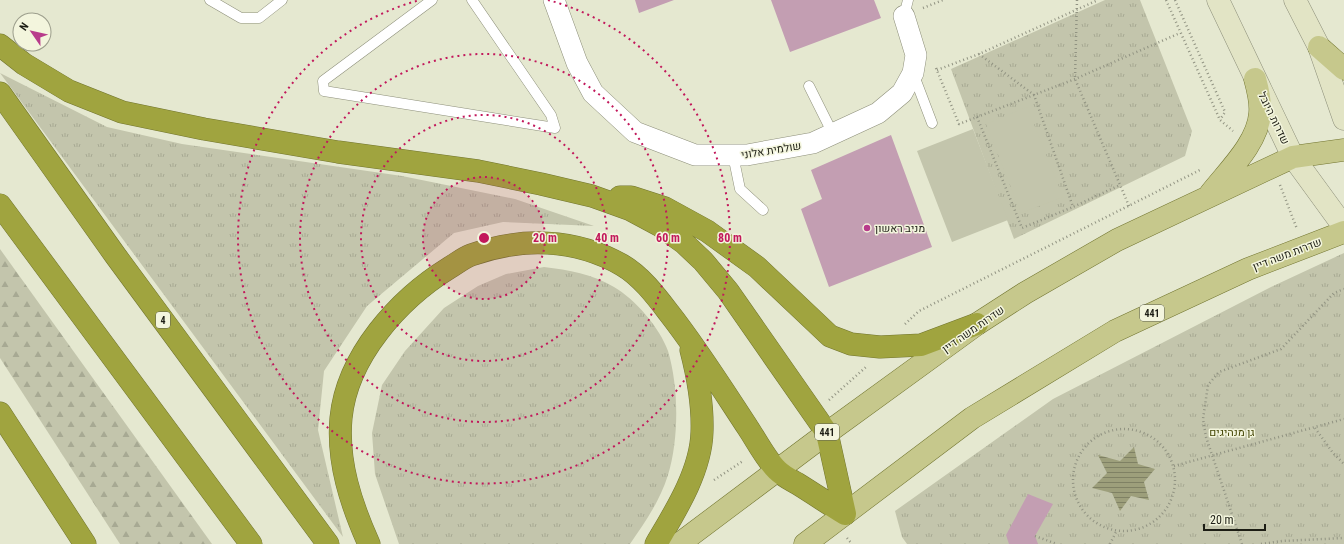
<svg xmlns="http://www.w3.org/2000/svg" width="1344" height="544" font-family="'Roboto Condensed',Heebo,sans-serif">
<defs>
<pattern id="grass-tufts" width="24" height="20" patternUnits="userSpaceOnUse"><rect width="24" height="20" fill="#c3c5ac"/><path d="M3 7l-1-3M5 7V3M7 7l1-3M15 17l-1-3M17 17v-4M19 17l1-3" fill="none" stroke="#a7a993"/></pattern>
<pattern id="forest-firs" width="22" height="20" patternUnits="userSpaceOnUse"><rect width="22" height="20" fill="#c3c5ac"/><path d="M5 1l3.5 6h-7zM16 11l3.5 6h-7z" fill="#a7a993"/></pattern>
<pattern id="water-rules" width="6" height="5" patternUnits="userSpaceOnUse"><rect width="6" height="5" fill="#9d9f7b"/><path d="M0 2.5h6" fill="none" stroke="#7f8164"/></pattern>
</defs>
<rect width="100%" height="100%" fill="#e5e8d0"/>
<!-- grass -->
<path fill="url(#grass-tufts)" d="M1105,0H1140L1192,131L1185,156L1014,239L951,69Z
M0,73L107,127L182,144L402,176L515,199L594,226L503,222L454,233L367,306L324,371L318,430L343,537Z
M1344,253V544H907L902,537L895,511L1053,399L1271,287Z
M544,267C569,270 592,274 614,287C635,299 660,328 668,351C679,388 679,439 668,475C660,501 645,522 630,544H399L375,474L372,433L382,385L405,351L444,308L478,286L506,274Z"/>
<!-- forest -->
<path fill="url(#forest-firs)" d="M0,249L212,544H120L0,358Z"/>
<!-- pitch -->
<path fill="#c3c5ac" d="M1027,107L1063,197L1021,213L986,124Z
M973,129L1008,220L952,242L917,151Z"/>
<!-- water -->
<path fill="url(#water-rules)" d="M1134,447L1138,464L1155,469L1144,482L1149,500L1131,496L1120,511L1112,493L1092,488L1107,473L1098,455L1120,461Z"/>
<!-- building -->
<path fill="#c39eb2" d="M635,0H674L639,13Z
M771,0H874L881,18L790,52Z
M891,135L932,247L829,287L801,209L822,199L811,170Z
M1028,494L1053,504L1035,536L1038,544H1009L1006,535Z"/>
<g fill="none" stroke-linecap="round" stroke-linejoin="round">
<!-- lane casing -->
<g stroke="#8d8f7a" stroke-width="11">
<path id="lane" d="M210,0L241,18H259L282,0
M432,0L323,81L324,91L555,128L551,115L472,0
M904,16L908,0
M913,73L932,123
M809,86L833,134
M733,155L740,189L763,210"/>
</g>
<!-- street casing -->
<g stroke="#8d8f7a" stroke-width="22">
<path id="street" d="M554,0L577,63L593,93L635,132L695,155H747L813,143L878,113L902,93L913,73L916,55L904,16"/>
</g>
<!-- secondary casing -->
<g stroke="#8d8f7a" stroke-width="23">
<path id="secondary" d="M1218,0L1293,157L1344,227
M1295,0L1319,47L1344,119"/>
</g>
<!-- primary casing -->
<g stroke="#727530" stroke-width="23">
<path id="primary" d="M1319,47L1344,69
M1210,194C1228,171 1258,143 1260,113C1261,102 1258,90 1255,79
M679,544L827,433L977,324L1025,293L1117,240L1293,157L1344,150
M805,544L972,418L1115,331L1248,269L1344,232"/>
</g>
<!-- highway casing -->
<g stroke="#727530" stroke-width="23">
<path id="highway" d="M0,45L24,64L69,91L122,112L204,129L338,152L478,171L541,184L592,196L631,210L659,225L684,243L703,261L728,291L827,433L845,514
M0,93L115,255L328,544
M620,197H631L665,208L707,231L757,267L830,336L851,344L880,347L921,345L977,324
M0,205L251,544
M0,413L85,544
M369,544C351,504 337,462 341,418C347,356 399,299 449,268C456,264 463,258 471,255C521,237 575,238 622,265C641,276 656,296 669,313C698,350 723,390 748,428C756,440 767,461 777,470C783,476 791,480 798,484C814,494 829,504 845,514
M656,544C675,512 701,471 702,432C703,405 698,377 691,350"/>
</g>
<!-- path -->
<path stroke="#919382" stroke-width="2.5" stroke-dasharray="1 3" stroke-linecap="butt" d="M1077,0L1075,79L1129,206
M1166,0L1220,120L1233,131
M1175,0L1225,112L1220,120
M923,8L943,0
M979,54L1034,95L1073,207L1120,185
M936,68L959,124L1075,79L1180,33
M937,70L979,54L1098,0
M977,117L1022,228L1073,207
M1280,185L1297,229
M905,324L919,311L1202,169
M829,400L866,367
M1315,428L1333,453L1344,464
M1073 480a51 51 0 1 1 102 0a51 51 0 1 1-102 0Z
M1174,466L1344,419
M714,480L743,461
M1035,536L1057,544
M847,538L852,544
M1110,544L1116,532
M1242,544L1206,437L1203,419L1208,385L1219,372L1281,349L1334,293L1344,289
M1261,544L1282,541L1344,538"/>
<!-- lane -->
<use href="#lane" stroke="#fff" stroke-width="10"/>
<!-- street -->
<use href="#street" stroke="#fff" stroke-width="21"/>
<!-- secondary -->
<use href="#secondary" stroke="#e2e4c5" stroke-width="22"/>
<!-- primary -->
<use href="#primary" stroke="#c6c88c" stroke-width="22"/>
<!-- highway -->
<use href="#highway" stroke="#a0a43f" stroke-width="22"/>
</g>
<!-- distance rings -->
<circle cx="484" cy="238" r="61" fill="#c2185b" fill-opacity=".12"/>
<g fill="none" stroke="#c2185b" stroke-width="2" stroke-dasharray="2 4">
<circle cx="484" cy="238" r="61"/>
<circle cx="484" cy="238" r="123"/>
<circle cx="484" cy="238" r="184"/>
<path d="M548 0A246 246 0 1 1 420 0"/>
</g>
<!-- markers -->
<circle fill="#b83b8b" stroke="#f3f5dd" stroke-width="1.5" cx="867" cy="228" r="4"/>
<g text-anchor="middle" stroke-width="3" stroke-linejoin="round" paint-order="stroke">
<!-- shield labels -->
<g fill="#f3f5dd" stroke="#5c5e50" stroke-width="1">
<rect x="1140" y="305" width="24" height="16" rx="3"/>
<rect x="156" y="312" width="14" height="16" rx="3"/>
<rect x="815" y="424" width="24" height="16" rx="3"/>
</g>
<g font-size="10" font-weight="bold" fill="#1c1d14">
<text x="1152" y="317">441</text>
<text x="163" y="324">4</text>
<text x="827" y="436">441</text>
</g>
<!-- street labels -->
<g font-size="11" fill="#1c1d14" stroke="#f3f5dd">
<text transform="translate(1274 118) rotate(64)" y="4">שדרות היובל</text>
<text transform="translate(771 150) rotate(-9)" y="4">שולמית אלוני</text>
<text transform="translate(1287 254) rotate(-21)" y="4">שדרות משה דיין</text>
<text transform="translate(973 329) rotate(-35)" y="4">שדרות משה דיין</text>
</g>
<!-- poi labels -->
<g font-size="11" fill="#1c1d14" stroke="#f3f5dd" text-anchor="start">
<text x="875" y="232">מניב ראשון</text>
</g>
<!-- park labels -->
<g font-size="11" fill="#444605" stroke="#f3f5dd">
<text x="1232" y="436">גן מנהיגים</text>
</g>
</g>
<circle cx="484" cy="238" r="6" fill="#c2185b" stroke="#f3f5dd" stroke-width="2"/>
<g font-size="12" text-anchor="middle" font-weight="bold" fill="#c2185b" stroke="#f3f5dd" stroke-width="3" stroke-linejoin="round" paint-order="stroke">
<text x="545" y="242">20 m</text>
<text x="607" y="242">40 m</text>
<text x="668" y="242">60 m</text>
<text x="730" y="242">80 m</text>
</g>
<!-- north arrow -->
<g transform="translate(32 32) rotate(304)"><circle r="19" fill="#f3f5dd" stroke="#9d9f8d"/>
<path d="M0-3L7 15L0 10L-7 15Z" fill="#b83b8b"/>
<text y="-6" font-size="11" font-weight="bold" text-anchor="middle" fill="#1c1d14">N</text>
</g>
<!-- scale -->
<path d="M1204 524v6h61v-6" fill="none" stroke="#1c1d14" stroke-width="2"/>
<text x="1210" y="524" font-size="12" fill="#1c1d14" stroke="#f3f5dd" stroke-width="3" paint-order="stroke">20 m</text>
</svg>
